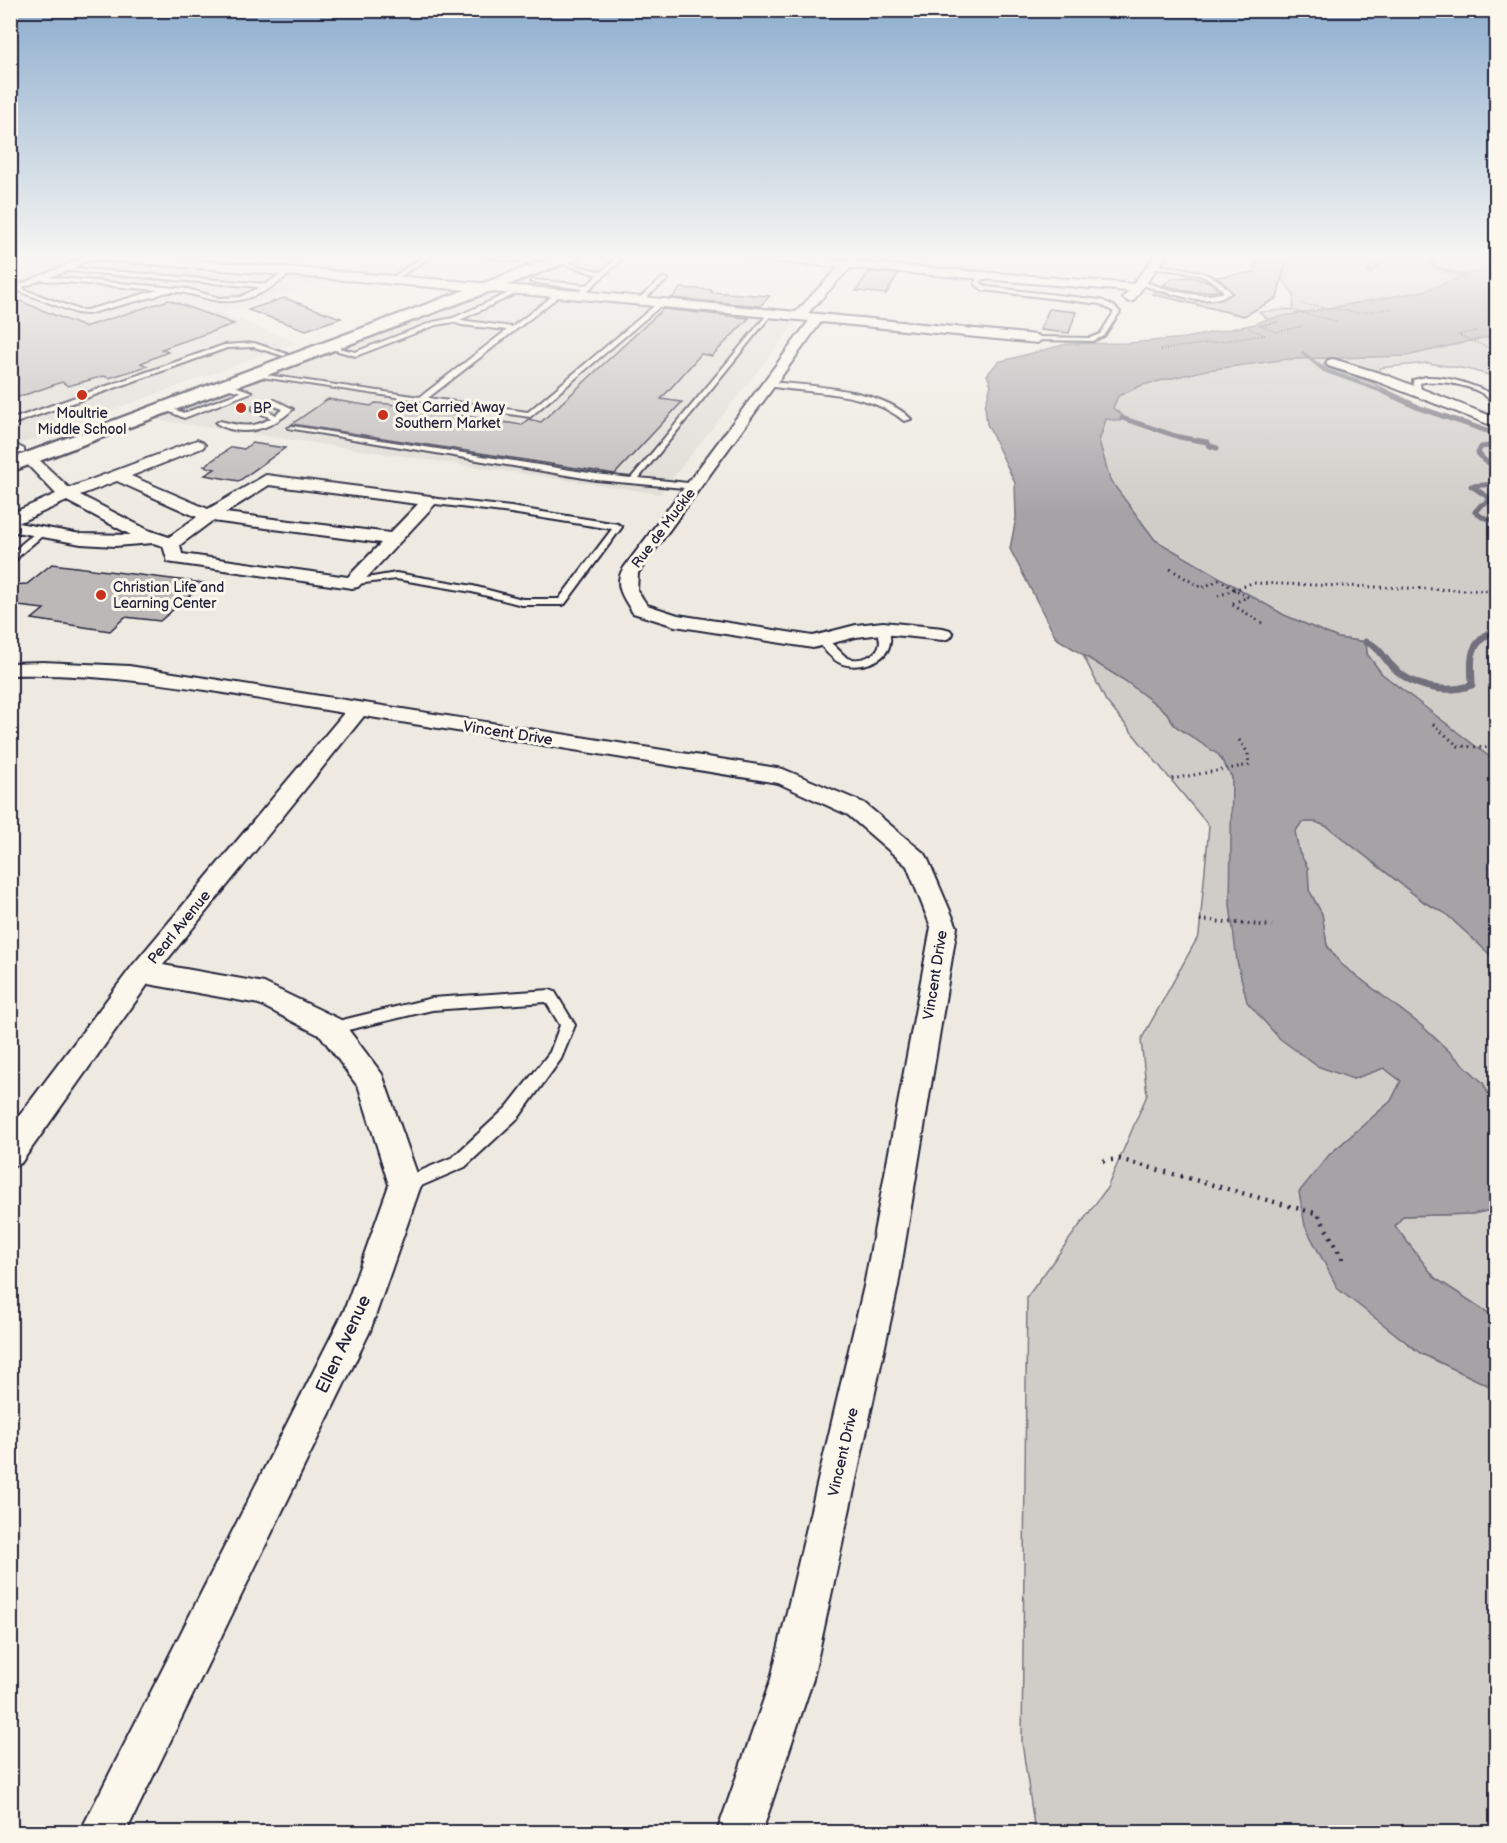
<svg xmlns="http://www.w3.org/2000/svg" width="1507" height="1843" font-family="'Balsamiq Sans',sans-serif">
<rect width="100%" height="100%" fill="#eeeae2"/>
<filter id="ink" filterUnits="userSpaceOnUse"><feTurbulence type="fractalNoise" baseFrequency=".0167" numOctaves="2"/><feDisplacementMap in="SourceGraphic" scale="12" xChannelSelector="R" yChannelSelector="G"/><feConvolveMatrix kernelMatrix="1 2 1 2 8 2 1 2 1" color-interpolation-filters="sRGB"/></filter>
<g filter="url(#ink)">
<!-- built -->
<path fill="#dfdbd5" d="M33,256L333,278L223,313L296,343L11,447V259Z
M505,293L798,320L660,494L151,419L476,297Z"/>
<!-- green -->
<path fill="#d0cdc9" stroke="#797882" stroke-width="1.5" d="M1297,256H1496V270L1465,276L1424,291L1268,319L1259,312L1293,309L1294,295L1284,281L1280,268L1281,264L1289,263V259Z
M1496,335V377L1467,369L1427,363L1380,368V375L1333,360L1322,366L1373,383L1420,406L1496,432V762L1382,674L1367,654L1366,642L1338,638L1284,615L1155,540L1110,480L1099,441L1106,419L1118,396L1142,385L1206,370L1288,359L1406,356Z
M1083,655L1127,682L1167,713L1174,725L1219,755L1232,777L1233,833L1353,1079L1384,1068L1401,1081L1391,1101L1329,1155L1420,1353L1496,1389V1832H1035L1022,1742L1027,1297L1107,1188L1147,1095L1141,1040L1199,935L1209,826L1106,701Z
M1302,822H1316L1328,827L1424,902L1445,913L1496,960V1111L1483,1083L1422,1026L1341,964L1327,945L1322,914L1309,890L1308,868L1299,852L1295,832Z
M1496,1209V1318L1435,1278L1395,1226L1403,1216L1472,1214Z"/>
<!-- water -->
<path fill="#a6a3a7" stroke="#716f7c" stroke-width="1.5" d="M1496,270V335L1406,356L1288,359L1206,370L1142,385L1118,396L1113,408L1123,416L1120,421L1106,419L1099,441L1110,480L1155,540L1284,615L1338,638L1366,642L1367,654L1382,674L1496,762V960L1445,913L1424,902L1328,827L1316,822H1302L1295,832L1299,852L1308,868L1309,890L1322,914L1327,946L1341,964L1422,1026L1483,1083L1496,1111V1209L1472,1214L1403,1216L1395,1226L1435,1278L1496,1318V1389L1420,1353L1338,1289L1305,1226L1299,1192L1329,1155L1391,1101L1401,1081L1384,1068L1353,1079L1317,1066L1279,1038L1247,1002L1237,961L1230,905L1232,777L1219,755L1174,725L1167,713L1127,682L1056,638L1010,549L1016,518L1015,483L987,424L985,406L991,385L987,375L998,362L1067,344L1130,343L1185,338L1255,324L1268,319L1424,291L1472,273Z"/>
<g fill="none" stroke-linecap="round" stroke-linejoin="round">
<!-- stream-far2 -->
<path stroke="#716f7c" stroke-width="4" d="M1368,256L1367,260L1379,267L1368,270L1371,273
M1429,256L1434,267L1465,276
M1303,353L1324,370L1385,392"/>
<!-- stream-far1 -->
<path stroke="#716f7c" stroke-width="5" d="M1382,391L1421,409L1496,434
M1122,418L1179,437L1207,442L1210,446L1217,448
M1496,445L1481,447L1478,453L1484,460L1496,467
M1496,484L1471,486L1488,497L1490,501L1481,505L1475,512L1482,517L1496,521"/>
<!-- stream -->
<path stroke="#716f7c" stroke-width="7" d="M1366,642C1378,646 1382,655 1390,664C1410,687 1444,695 1472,685C1471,654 1468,646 1496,628"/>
</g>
<!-- building -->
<path fill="#bcb8b8" stroke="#22223b" stroke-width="1.5" d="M1260,256H1287L1277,298L1244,316L1152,294L1155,291L1197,301L1221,300L1233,293L1216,277L1255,272V261H1260Z
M869,272H870L898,274L886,294L856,291Z
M1190,277L1209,282L1220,291L1192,292L1163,285L1173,278Z
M681,288L712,290L711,292L770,296L760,306L672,298Z
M10,297L84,327L169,300L234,324L161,349L168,352L141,363L147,366L109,378L104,376L68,386L62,382L10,400Z
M284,298L341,318L306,330L248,310Z
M663,309L749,318L712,356L701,354L661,399L682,402L615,474L292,424L328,399L371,406L375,403L389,404L522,425L528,419L541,422Z
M1049,309L1076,312L1069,333L1040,330Z
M252,443L285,448L239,481L205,475L215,469L204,466L232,447L244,449Z
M52,564L204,583L160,621L125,617L110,631L32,619L44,609L10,605V585L27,584Z"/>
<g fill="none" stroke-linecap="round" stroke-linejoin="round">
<!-- lane casing -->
<g stroke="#22223b" stroke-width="4">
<path id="lane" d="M89,256L95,257L73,268L266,284L288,270L293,271C274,288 247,304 220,301C198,299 178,285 156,296L87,314L76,313L21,292L16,286ZM67,271L260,287L240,297L219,298L187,289L49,277ZM41,280L158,290L87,310H79L25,290L23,287Z
M425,256H432L396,279L391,278Z
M484,256H503L538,262L535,264Z
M618,256H625L582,296L577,295L583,289L530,282L533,280L587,285L598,275L557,262V260L601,272Z
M1154,265C1181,268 1214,269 1231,293C1204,309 1166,291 1138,284L1140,281C1167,288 1196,301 1224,292C1209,270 1175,272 1152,268Z
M978,274L983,275L981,283L987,287L1101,300L1114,306L1120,312L1104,336L1093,341L1035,340L1037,337L1090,338L1100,334L1114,312L1100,304L983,290L975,284Z
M663,278L668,279L641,302H637V300Z
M520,288L522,291L460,320L512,327L558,292L563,293L428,398L528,412L659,302L664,303L530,417L248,375L252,373L420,397L507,330L461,325L454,322L436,325L356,356L324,347L327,345L355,352L433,322L453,318Z
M770,311L772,314L639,478L698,484V488L695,489L596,480L288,428L292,426L596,474L631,478Z
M254,343L287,354L284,356L254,347L227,348L10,425V420L224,345Z
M1426,377C1451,376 1472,385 1495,395L1496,408H1493C1492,405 1491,401 1489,399C1477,385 1436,379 1420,383L1421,391L1414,393L1413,380Z
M770,382C811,386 881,388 911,419L904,421C867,390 813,394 767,386L766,384Z
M226,383L252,392L184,418L161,408L165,406L184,413L241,392L223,387L222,385Z
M269,400H275L293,409C272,429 242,439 216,423L220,421C240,426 253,429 271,418L253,410V406H259L276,415L283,409L269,404Z
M10,442L24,449V453H18L10,448Z
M430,498L511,507L618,524L622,527L565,604L562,605H522L472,592L396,579L349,585V581L396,573L473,586L522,599H559L612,529L511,513L427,503L426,501Z
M39,530L47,532L22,553L10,567C10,549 26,541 39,530Z
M883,625L888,628C889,632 891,638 890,642C888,663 856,670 840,663C830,658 823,648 817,640L822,637L826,638L847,658C859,662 877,657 880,643C880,638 878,633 878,628Z
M550,990L555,992L575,1025L561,1059L519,1117L465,1167L405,1193L399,1190L397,1185L399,1180L453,1157L507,1107L550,1052L560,1025L546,1002L432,1010L331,1034L326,1032L324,1028L326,1024L432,998Z"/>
</g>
<!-- street casing -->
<g stroke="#22223b" stroke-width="4">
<path id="street" d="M10,256H18L10,260Z
M83,256H141L193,260L580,291L796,312L839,267L748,259L743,256H791L845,261L849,256H860L856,262L1133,284L1155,256H1166L1133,301L1129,302L1123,298L1128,291L850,268L808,313L1037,335L1043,339L1037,343L821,322L638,573L637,590L647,605L678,615L813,636L856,625L883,622L943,628L950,630L953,634L950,638L943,640L883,634L856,637L813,648L675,626L633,613C624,599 613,585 623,569L809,321L580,299L88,259Z
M1333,359L1386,375L1496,418V427L1376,381L1328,366L1326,363L1328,360Z
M197,440L202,442L205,445L202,448L131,476L208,509L266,475L430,496L438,501L358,587L352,588L174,563L168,562L163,546L153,543L115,546L81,544L10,531V514L56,494L25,462L22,459L25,456H35L69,488ZM117,481L197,517L169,537L148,530L80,495ZM269,485L418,504L390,533L225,513ZM67,501L131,535L81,534L18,523ZM212,521L381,543L348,577L182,554L180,545Z
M43,662L129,666L783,769L864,803L926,855L957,927L898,1286L813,1679L762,1832H717L771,1679L864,1286L931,927L907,866L848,815L778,783L364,716L163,965L264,983L341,1020L382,1074L421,1185L370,1331L126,1832H80L344,1311L389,1185L359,1088L321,1036L259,1004L148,984L21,1163L10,1167V1128L133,965L344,713C233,695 124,672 10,675V663Z"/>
</g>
<!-- primary casing -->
<g stroke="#22223b" stroke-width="5">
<path id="primary" d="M557,256H578L576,259L10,472V459Z"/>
</g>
<!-- path-far3 -->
<path stroke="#22223b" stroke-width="1.5" stroke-dasharray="1 2" stroke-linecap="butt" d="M1302,304L1359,313L1394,308
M1283,308L1338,322
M1278,322L1260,325L1276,332L1303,326
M1476,331L1458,335L1496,351
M1160,350L1265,335L1248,328"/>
<!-- path-far2 -->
<path stroke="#22223b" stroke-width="3" stroke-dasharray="1.5 4" stroke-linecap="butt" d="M1170,569L1202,588L1219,580L1248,597L1231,604L1264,624
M1218,596L1252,583L1496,591
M1433,724L1458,746L1496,748
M1172,779L1249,765L1248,753L1239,740"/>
<!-- path-far1 -->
<path stroke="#22223b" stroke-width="4" stroke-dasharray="1.5 4.5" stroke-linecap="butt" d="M1200,920L1272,926"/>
<!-- path -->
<path stroke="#22223b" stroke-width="4.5" stroke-dasharray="2 6" stroke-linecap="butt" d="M1103,1161L1119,1159L1318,1214L1344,1262"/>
<!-- lane -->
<use href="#lane" fill="#fbf7ec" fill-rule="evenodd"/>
<!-- street -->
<use href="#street" fill="#fbf7ec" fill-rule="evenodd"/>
<!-- primary -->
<use href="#primary" fill="#fbf7ec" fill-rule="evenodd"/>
</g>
</g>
<!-- sky -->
<linearGradient id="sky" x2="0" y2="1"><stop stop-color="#8dadce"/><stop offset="0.5" stop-color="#f7f6f2"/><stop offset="1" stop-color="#f7f6f2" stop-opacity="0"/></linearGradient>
<rect width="1507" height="514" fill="url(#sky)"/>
<!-- markers -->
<g fill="#c8321e" stroke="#fbf7ec" stroke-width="2">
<circle cx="82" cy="395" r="6"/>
<circle cx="241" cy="408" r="6"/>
<circle cx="383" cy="415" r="6"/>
<circle cx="101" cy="595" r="6"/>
</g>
<g text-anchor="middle" stroke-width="6" stroke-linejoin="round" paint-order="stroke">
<!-- far-poi labels -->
<g font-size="14" fill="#22223b" stroke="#fbf7ec" text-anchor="start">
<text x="395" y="412">Get Carried Away<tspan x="395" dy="16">Southern Market</tspan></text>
<text x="253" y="413">BP</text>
<text x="82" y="418" text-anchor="middle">Moultrie<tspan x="82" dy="16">Middle School</tspan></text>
<text x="113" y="592">Christian Life and<tspan x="113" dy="16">Learning Center</tspan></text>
</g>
<!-- far-street labels -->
<g font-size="14" fill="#22223b" stroke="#fbf7ec">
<text transform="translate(663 528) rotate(-53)" y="5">Rue de Muckle</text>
</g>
<!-- street labels -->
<g font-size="15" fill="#22223b" stroke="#fbf7ec">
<text transform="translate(508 733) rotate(9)" y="5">Vincent Drive</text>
<text transform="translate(179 927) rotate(-51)" y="5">Pearl Avenue</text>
<text transform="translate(935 975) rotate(-81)" y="5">Vincent Drive</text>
<text transform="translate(843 1452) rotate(-77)" y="5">Vincent Drive</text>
</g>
<!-- near-street labels -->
<g font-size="18" fill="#22223b" stroke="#fbf7ec">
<text transform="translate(343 1344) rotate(-65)" y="6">Ellen Avenue</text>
</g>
</g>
<!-- margin -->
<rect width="1507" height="1843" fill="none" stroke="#fbf7ec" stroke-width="36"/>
<rect x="18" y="18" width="1471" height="1807" fill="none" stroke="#22223b" stroke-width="2" filter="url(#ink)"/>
</svg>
